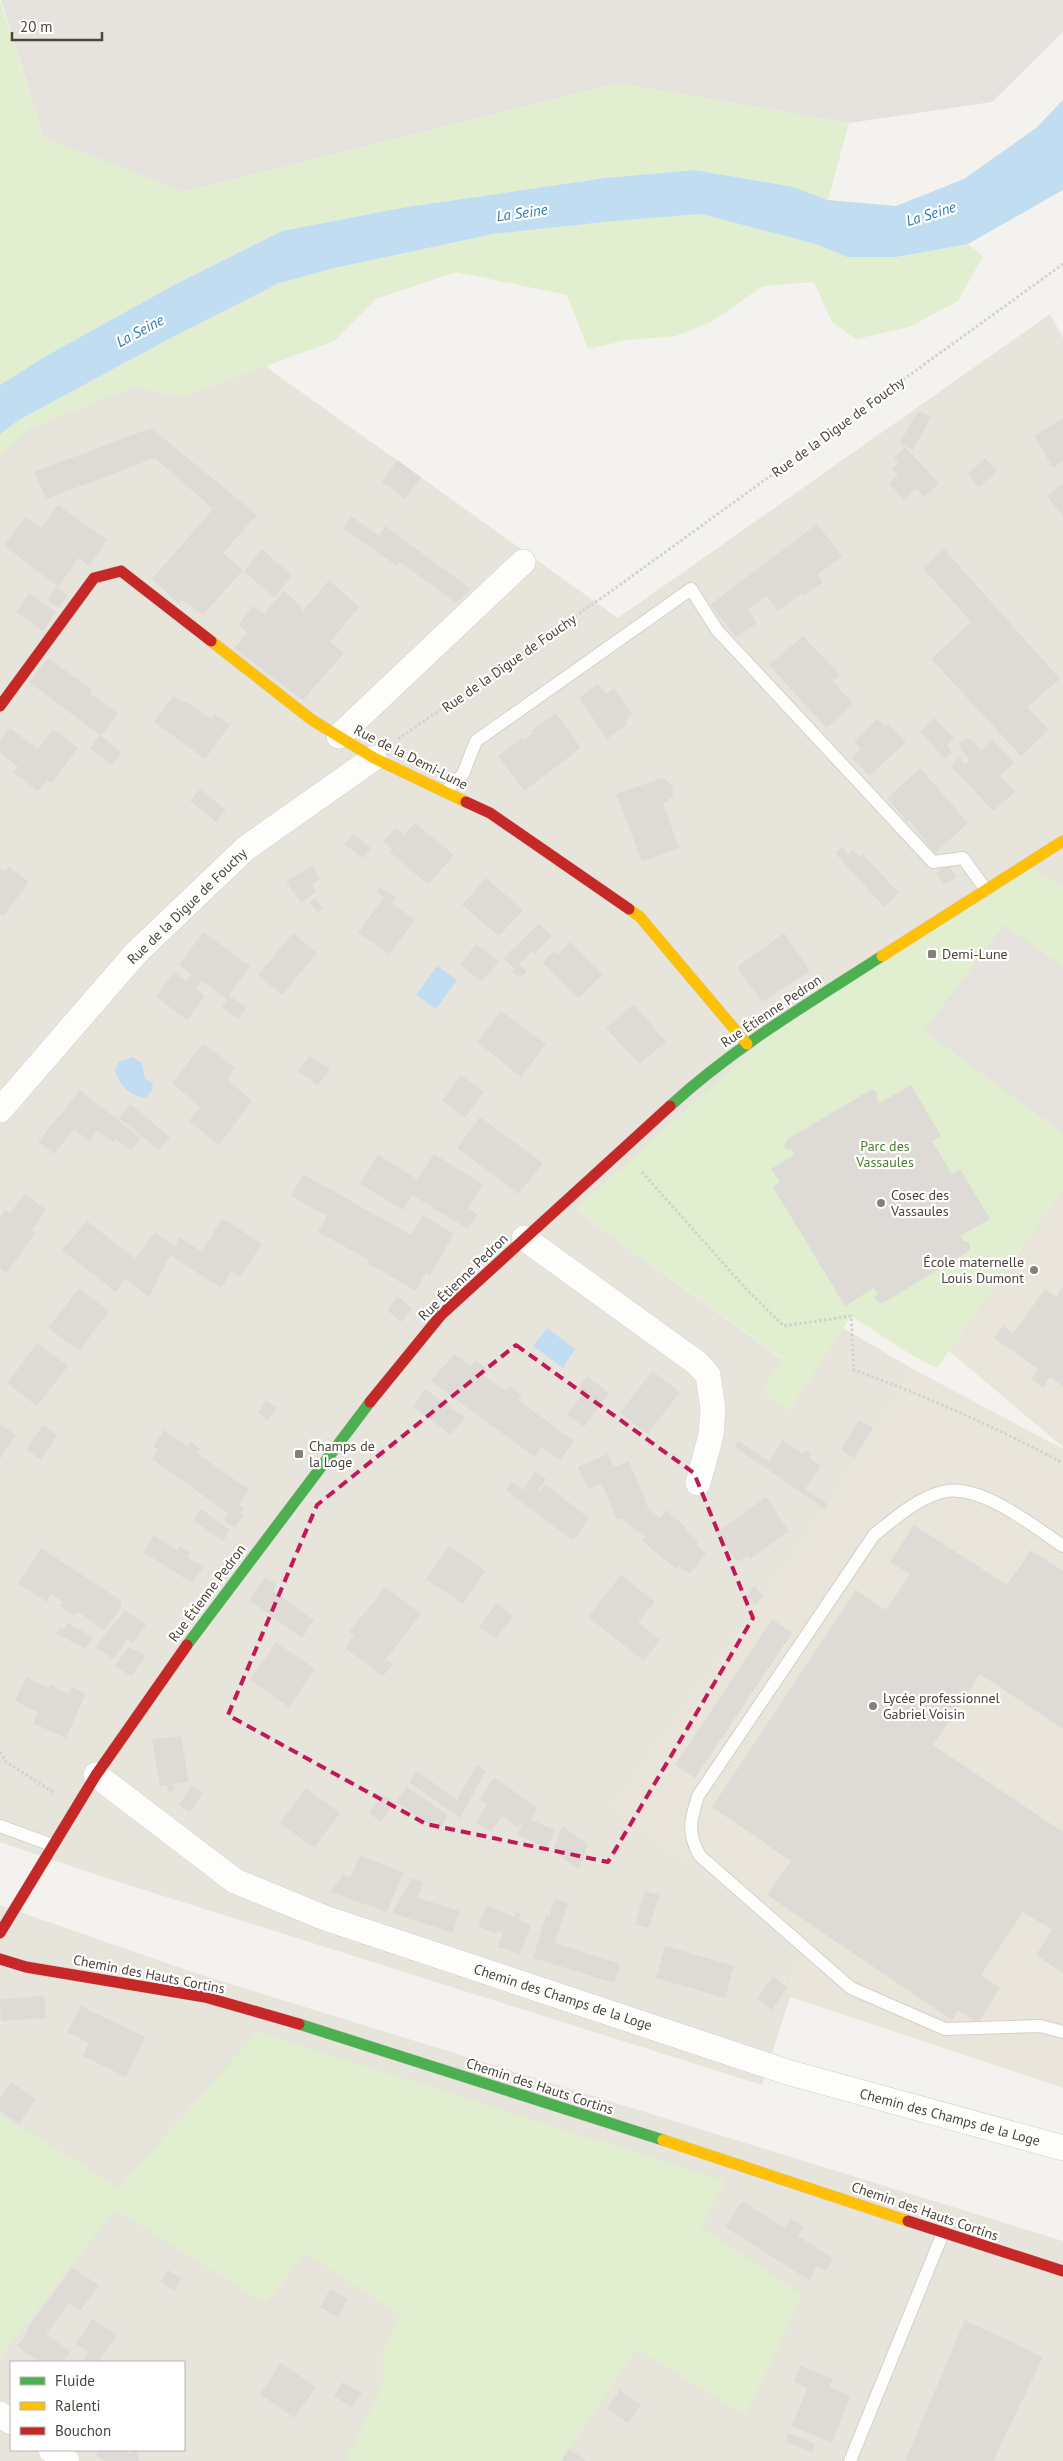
<svg xmlns="http://www.w3.org/2000/svg" width="1063" height="2461" font-family="'PT Sans',sans-serif">
<rect width="100%" height="100%" fill="#f4f2ee"/>
<!-- residential -->
<path fill="#e7e4dc" fill-rule="evenodd" d="M1050,314L1063,338V887L1030,868L575,1210L782,1359L789,1410L843,1328L913,1369L828,1504L756,1605L664,1850L679,1855L808,1947L792,1971L790,1997L762,2085L100,1876L0,1842V456L29,428L134,386L182,397L265,366L618,618Z
M0,1905L195,1973L1063,2241V2461H0ZM11,2362H184V2450H11Z"/>
<!-- industrial -->
<path fill="#e6e2de" d="M1,0H1063V32L992,102L849,123L618,83L184,192L44,138Z"/>
<!-- education -->
<path fill="#eae5da" d="M1063,1189V1447L949,1351Z
M913,1369L1063,1449V2088L790,1997L792,1971L807,1947L679,1855L664,1850L610,1807L828,1504Z"/>
<!-- green -->
<path fill="#e1eecf" d="M0,0L44,138L184,192L618,83L849,123L828,200L787,186L695,170L605,178L401,208L282,231L176,284L46,356L0,385Z
M701,214L816,244L847,257H896L968,244L983,256L958,301L909,327L856,339L832,322L814,282L763,286L711,322L676,336L628,340L588,349L567,295L456,272L376,299L334,341L182,397L134,386L29,428L0,456V434L19,420L167,340L279,283L343,265L493,234L614,221Z
M1031,868L1063,887V1189L937,1368L915,1357L851,1316L789,1411L762,1392L782,1358L575,1210L780,1025Z
M258,2032L725,2181L701,2228L803,2295L745,2416L637,2349L561,2461H346L383,2384V2351L401,2316L305,2253L266,2304L115,2209L0,2358V2114L119,2188Z"/>
<!-- parking -->
<path fill="#e6e3df" d="M1004,925L1063,967V1133L924,1031Z"/>
<!-- water -->
<path fill="#c0ddf1" d="M1063,100V190L968,244L896,257H847L816,244L701,214L614,221L493,234L334,268L279,283L167,340L19,420L0,434V385L46,356L176,284L282,231L401,208L605,178L695,170L793,187L828,200L896,206L964,179L1036,128Z
M437,966L457,980L436,1009L416,995Z
M132,1057L142,1063L145,1078L153,1084L152,1090L147,1097C132,1099 118,1084 115,1070L119,1062Z
M547,1328L575,1349L563,1368L533,1346Z"/>
<!-- building -->
<path fill="#dedbd6" d="M920,411L931,417L913,450L900,443L914,417Z
M1063,418V461L1053,468L1034,436Z
M151,428L257,515L223,553L243,570L203,615L182,600L179,604L152,579L213,509L155,458L46,499L34,472Z
M905,447L939,483L924,497L916,489L904,500L889,483L898,475L892,469L898,463L894,458Z
M985,458L997,471L979,487L968,474Z
M397,460L421,477L405,499L382,482Z
M1063,484V516L1047,496Z
M58,505L107,540L89,566L79,558L58,587L4,545L26,517L41,528Z
M351,516L379,536L385,526L471,589L456,603L400,562L397,566L343,528Z
M817,524L842,556L817,575L823,582L804,596L802,593L778,611L767,596L748,609L757,623L736,637L710,605Z
M262,549L292,576L274,598L244,571Z
M944,549L1060,679L1027,707L1049,730L1021,756L931,659L971,622L923,568Z
M329,580L359,607L330,642L344,653L303,700L234,648L247,633L239,624L253,606L264,614L284,590L300,605L303,611Z
M56,587L68,595L59,608L47,600Z
M29,593L56,612L43,631L16,612Z
M803,636L840,675L833,681L853,704L826,728L769,665Z
M48,658L92,690L90,693L118,714L101,736L122,752L112,765L90,749L100,735L29,682Z
M598,683L606,694L614,688L633,714L625,721L627,724L607,739L579,698Z
M173,696L183,703L185,701L211,719L214,714L230,725L205,759L154,722Z
M556,713L581,748L524,791L498,756L522,738L524,740L533,733L531,731Z
M935,718L954,738L947,745L952,753L945,759L920,732Z
M877,719L885,727L888,724L906,742L869,776L852,758L861,749L854,741Z
M10,728L38,749L53,729L78,748L52,783L47,780L38,791L13,772L18,767L0,753V740Z
M966,738L972,740L981,750L992,739L1014,763L1000,775L1015,792L993,811L951,766L960,757L965,764L970,760L961,750L960,743Z
M920,768L968,823L935,853L909,820L907,822L887,798Z
M659,779H665L673,787V797L663,803L679,848L642,861L616,794Z
M200,789L226,810L216,822L190,801Z
M415,823L454,855L428,885L389,851L392,849L383,842L396,827L404,834Z
M353,834L371,848L363,858L344,844Z
M842,846L848,854L853,849L859,857L863,854L899,893L884,907L835,853Z
M948,864L957,877L944,885L936,874Z
M312,865L320,879L312,885L316,892L301,903L286,882Z
M8,866L29,882L3,916L0,914V868L4,871Z
M486,878L523,910L499,936L462,905Z
M380,887L396,898L392,903L415,920L389,954L358,933L384,897L376,892Z
M315,898L323,908L318,912L309,903Z
M539,924L552,936L535,954L532,951L519,965L527,971L520,978L511,971L515,969L503,958Z
M203,932L250,966L229,996L247,1007L238,1019L222,1007L227,999L202,981L196,989L205,996L187,1020L156,997L174,972L186,981L191,974L179,965Z
M293,933L317,953L282,995L258,975Z
M784,933L810,971L762,1002L737,967Z
M570,942L603,974L579,998L543,963L553,951L558,954Z
M476,944L499,962L481,981L460,965Z
M634,1004L666,1042L639,1064L606,1028Z
M501,1011L546,1044L521,1077L477,1042Z
M203,1043L235,1068L227,1079L252,1101L219,1145L189,1121L200,1107L172,1083Z
M310,1056L330,1069L318,1085L297,1071Z
M461,1075L484,1092L465,1118L442,1101Z
M911,1085L941,1136L932,1141L937,1149L952,1174L960,1169L990,1219L960,1236L964,1242L968,1241L970,1244V1249L966,1253L883,1303L878,1302L874,1297L878,1294L874,1288L845,1306L773,1187L780,1182L771,1169L794,1155L791,1149L787,1150L784,1146L788,1139L872,1089L878,1093L876,1098L880,1103Z
M80,1090L141,1138L131,1151L116,1139L113,1142L97,1131L89,1141L74,1129L54,1154L38,1142Z
M130,1104L170,1137L159,1150L119,1118Z
M480,1117L543,1163L518,1194L457,1148Z
M434,1154L483,1184L468,1208L478,1215L468,1229L412,1195L403,1210L360,1184L378,1155L417,1179Z
M303,1174L411,1235L423,1215L454,1234L430,1275L426,1272L416,1291L367,1263L369,1261L362,1256L318,1232L327,1216L291,1196Z
M25,1194L46,1210L32,1230L36,1232L6,1273L0,1269V1217L5,1210L10,1213Z
M222,1218L262,1244L240,1277L232,1271L221,1288L170,1255L149,1297L125,1279L116,1292L62,1250L87,1221L135,1258L155,1232L175,1247L179,1237L202,1252Z
M1063,1286V1386L1050,1377L1043,1388L1031,1379L1038,1369L994,1338L1003,1326L1013,1333L1045,1289L1056,1297Z
M79,1288L109,1311L79,1351L48,1328Z
M398,1296L413,1309L401,1322L387,1310Z
M37,1343L68,1366L37,1406L7,1383Z
M454,1354L471,1366L475,1360L487,1369L483,1375L506,1391L510,1386L522,1395L518,1400L574,1441L560,1460L542,1447L535,1457L431,1381Z
M652,1371L680,1392L648,1434L620,1413Z
M587,1376L609,1393L584,1427L567,1414L583,1394L577,1390Z
M425,1389L465,1418L451,1435L413,1406Z
M266,1400L277,1408L268,1421L258,1413Z
M859,1420L873,1428L854,1458L841,1450Z
M0,1424L16,1435L0,1459Z
M43,1425L57,1435L41,1460L26,1449Z
M164,1430L188,1447L191,1442L200,1449L197,1453L249,1490L239,1504L245,1508L241,1513L244,1515L234,1528L224,1521L228,1513L152,1459L158,1450L153,1446Z
M783,1440L803,1454L806,1450L812,1454L809,1458L821,1466L805,1489L828,1504L825,1509L735,1447L738,1441L769,1461Z
M608,1454L614,1467L629,1461L648,1507H646L660,1518L666,1510L687,1528L685,1531L698,1541L696,1545L706,1553L690,1574L679,1566L676,1569L642,1541L645,1537L621,1518L617,1519L602,1484L588,1489L578,1467Z
M535,1471L546,1479L537,1491L539,1492L545,1484L589,1518L573,1541L506,1490L512,1482L523,1490Z
M766,1497L789,1531L750,1559L748,1555L738,1562L716,1533Z
M201,1509L230,1530L223,1541L193,1520Z
M914,1525L1007,1585L1031,1550L1063,1571V1729L980,1674L933,1745L1063,1832V1973L1036,1955L1052,1930L1023,1912L981,1975L1000,1988L978,2023L958,2010L952,2020L767,1895L791,1861L712,1807L856,1590L886,1610L910,1574L890,1562Z
M154,1535L177,1550L180,1546L190,1553L187,1557L203,1567L192,1583L143,1552Z
M449,1545L485,1571L463,1604L426,1579Z
M41,1548L122,1601L120,1605L122,1607L104,1630L78,1612L75,1616L60,1606L63,1602L51,1594L47,1602L18,1584Z
M621,1575L655,1602L638,1622L660,1640L644,1661L588,1617Z
M265,1577L277,1585L273,1591L314,1620L302,1638L249,1600Z
M754,1586L763,1596L756,1605L746,1597Z
M385,1587L421,1614L386,1659L393,1664L383,1676L345,1648L354,1636L349,1632Z
M497,1603L514,1616L496,1638L479,1627Z
M125,1610L146,1625L133,1643L128,1639L113,1659L96,1647Z
M772,1619L792,1633L695,1778L675,1765Z
M68,1623L93,1637L85,1649L56,1633L60,1627L64,1629Z
M276,1642L315,1669L289,1707L250,1680Z
M129,1647L146,1656L131,1676L114,1666Z
M26,1677L49,1688L51,1685L68,1694L71,1687L86,1693L66,1738L33,1723L38,1712L15,1701Z
M181,1736L189,1782L173,1784L175,1790L168,1792L167,1785L160,1786L152,1739Z
M477,1764L486,1771L460,1818L409,1782L417,1771L457,1800Z
M494,1777L537,1808L531,1820L555,1830L547,1848L517,1835L525,1817L518,1828L502,1816L491,1832L476,1822L487,1805L480,1800Z
M192,1785L203,1793L190,1813L179,1805Z
M407,1787L448,1815L439,1831L396,1802Z
M306,1788L340,1813L314,1848L280,1823Z
M383,1795L395,1803L381,1822L369,1813Z
M562,1826L588,1845L579,1870L553,1851Z
M361,1855L403,1873L387,1912L330,1892L343,1875L350,1878Z
M412,1878L423,1882L418,1898L459,1911L453,1933L392,1913Z
M645,1891L659,1895L649,1928L635,1924Z
M555,1899L568,1903L555,1943L620,1964L614,1983L533,1958L546,1915L549,1916Z
M487,1905L514,1917L516,1912L521,1914L518,1919L531,1925L520,1954L498,1947L503,1932L498,1931L496,1934L478,1926Z
M665,1946L734,1966L725,1998L656,1978Z
M773,1976L787,1987L772,2010L757,1999Z
M44,1996L46,2018L1,2021L0,1999Z
M81,2006L145,2037L126,2077L83,2056L89,2043L67,2032Z
M11,2082L36,2099L19,2124L0,2111V2098Z
M742,2201L785,2228L791,2219L804,2227L798,2236L833,2258L826,2271L817,2266L809,2280L725,2227Z
M72,2268L99,2285L80,2311L69,2303L46,2334L70,2352L63,2362H40L17,2346L29,2330L27,2329Z
M168,2270L182,2279L174,2291L160,2281Z
M330,2289L348,2299L338,2317L320,2307Z
M92,2319L117,2335L98,2362H82L89,2352L76,2344Z
M965,2320L1043,2357L993,2461H905Z
M281,2363L316,2387L294,2418L260,2394Z
M800,2366L833,2379L829,2387L850,2396L832,2443L792,2426L807,2388L794,2382Z
M343,2382L362,2393L352,2408L334,2396Z
M620,2390L641,2405L628,2423L607,2408Z
M788,2433L815,2444L812,2452L786,2442Z
M569,2449L587,2461H561Z
M95,2450H125L130,2454L134,2450L140,2454L137,2458L141,2461H104L96,2455L98,2452Z"/>
<g fill="none" stroke-linecap="round" stroke-linejoin="round">
<!-- lane casing -->
<g stroke="#d2d0cb" stroke-width="14">
<path id="lane" d="M445,792L463,774L476,741L691,589L717,630L933,862L963,858L986,890
M1063,1546C1033,1526 979,1482 942,1492C916,1499 894,1519 874,1535L698,1796C690,1821 687,1833 700,1856L851,1988L945,2029L1040,2026L1063,2032
M0,1826L52,1845
M850,2461L943,2233"/>
</g>
<!-- street casing -->
<g stroke="#d2d0cb" stroke-width="26">
<path id="street" d="M339,736L523,562
M0,1110L136,953L246,848L374,758
M524,1238L697,1363L708,1375L713,1409L711,1435L698,1483
M96,1775L235,1881L325,1918L787,2072L1063,2148
M0,2414L11,2422
M51,2450L67,2461"/>
</g>
<!-- fast casing -->
<g stroke="#d3cfc5" stroke-width="12">
<path id="fast" d="M670,1106C734,1047 809,1003 882,956
M187,1645L370,1402
M299,2024L663,2140"/>
</g>
<!-- slow casing -->
<g stroke="#d3cfc5" stroke-width="12">
<path id="slow" d="M211,641L312,720L374,758L466,802
M629,909L640,917L747,1044
M882,956L1063,841
M663,2140L908,2221"/>
</g>
<!-- jam casing -->
<g stroke="#d3cfc5" stroke-width="12">
<path id="jam" d="M0,706L94,578L121,571L211,641
M466,802L490,813L629,909
M370,1402L441,1315L670,1106
M0,1933L96,1775L187,1645
M0,1959L26,1967L205,1997L299,2024
M908,2221L1063,2271"/>
</g>
<!-- path -->
<path stroke="#d3d2cc" stroke-width="3" stroke-dasharray="2.5 2.5" stroke-linecap="butt" d="M398,739L610,592L1063,264
M642,1172L747,1290L784,1326L851,1316L854,1370C926,1396 995,1427 1063,1463
M0,1752L6,1762L53,1792"/>
<!-- lane -->
<use href="#lane" stroke="#fdfdfc" stroke-width="12"/>
<!-- street -->
<use href="#street" stroke="#fdfdfc" stroke-width="25"/>
<!-- fast -->
<use href="#fast" stroke="#4caf50" stroke-width="11"/>
<!-- slow -->
<use href="#slow" stroke="#ffc107" stroke-width="11"/>
<!-- jam -->
<use href="#jam" stroke="#c62828" stroke-width="11"/>
</g>
<!-- marked area -->
<path fill="none" stroke="#c2185b" stroke-width="4" stroke-dasharray="10 6" stroke-linejoin="round" d="M516,1345L694,1473L753,1618L608,1862L426,1824L228,1715L317,1505Z"/>
<!-- markers -->
<g fill="#868178" stroke="#fff" stroke-width="2">
<rect x="927" y="949" width="10" height="10" rx="2.5"/>
<circle cx="881" cy="1203" r="5"/>
<circle cx="1034" cy="1270" r="5"/>
<rect x="294" y="1449" width="10" height="10" rx="2.5"/>
<circle cx="873" cy="1706" r="5"/>
</g>
<g text-anchor="middle" stroke-width="4.5" stroke-linejoin="round" paint-order="stroke">
<!-- street labels -->
<g font-size="14" fill="#4b4439" stroke="#fff">
<text transform="translate(838 427) rotate(-36)" y="5">Rue de la Digue de Fouchy</text>
<text transform="translate(509 663) rotate(-35)" y="5">Rue de la Digue de Fouchy</text>
<text transform="translate(411 757) rotate(27)" y="5">Rue de la Demi-Lune</text>
<text transform="translate(187 906) rotate(-44)" y="5">Rue de la Digue de Fouchy</text>
<text transform="translate(771 1011) rotate(-34)" y="5">Rue Étienne Pedron</text>
<text transform="translate(463 1277) rotate(-44)" y="5">Rue Étienne Pedron</text>
<text transform="translate(207 1593) rotate(-53)" y="5">Rue Étienne Pedron</text>
<text transform="translate(149 1974) rotate(11)" y="5">Chemin des Hauts Cortins</text>
<text transform="translate(563 1997) rotate(18)" y="5">Chemin des Champs de la Loge</text>
<text transform="translate(540 2086) rotate(18)" y="5">Chemin des Hauts Cortins</text>
<text transform="translate(950 2117) rotate(15)" y="5">Chemin des Champs de la Loge</text>
<text transform="translate(925 2211) rotate(19)" y="5">Chemin des Hauts Cortins</text>
</g>
<!-- poi labels -->
<g font-size="14" fill="#4b4439" stroke="#fff" text-anchor="start">
<text x="942" y="959">Demi-Lune</text>
<text x="891" y="1200">Cosec des<tspan x="891" dy="16">Vassaules</tspan></text>
<text x="1024" y="1267" text-anchor="end">École maternelle<tspan x="1024" dy="16">Louis Dumont</tspan></text>
<text x="309" y="1451">Champs de<tspan x="309" dy="16">la Loge</tspan></text>
<text x="883" y="1703">Lycée professionnel<tspan x="883" dy="16">Gabriel Voisin</tspan></text>
</g>
<!-- park labels -->
<g font-size="14" fill="#4a7f2a" stroke="#fff">
<text x="885" y="1151">Parc des<tspan x="885" dy="16">Vassaules</tspan></text>
</g>
<!-- water labels -->
<g font-size="15" font-style="italic" fill="#2e7ab2" stroke="#fff">
<text transform="translate(522 213) rotate(-8)" y="5">La Seine</text>
<text transform="translate(931 214) rotate(-17)" y="5">La Seine</text>
<text transform="translate(140 331) rotate(-28)" y="5">La Seine</text>
</g>
</g>
<!-- legend -->
<rect x="10" y="2361" width="175" height="90" fill="#ffffff" stroke="#b7b4b0"/>
<rect x="20" y="2377" width="25" height="8" fill="#4caf50" stroke="#b7b4b0"/>
<text x="55" y="2386" font-size="15" fill="#4b4439">Fluide</text>
<rect x="20" y="2402" width="25" height="8" fill="#ffc107" stroke="#b7b4b0"/>
<text x="55" y="2411" font-size="15" fill="#4b4439">Ralenti</text>
<rect x="20" y="2427" width="25" height="8" fill="#c62828" stroke="#b7b4b0"/>
<text x="55" y="2436" font-size="15" fill="#4b4439">Bouchon</text>
<!-- scale -->
<path d="M12 32v8h90v-8" fill="none" stroke="#4b4439" stroke-width="2.5"/>
<text x="20" y="32" font-size="15" fill="#4b4439" stroke="#ffffff" stroke-width="4" paint-order="stroke">20 m</text>
</svg>
